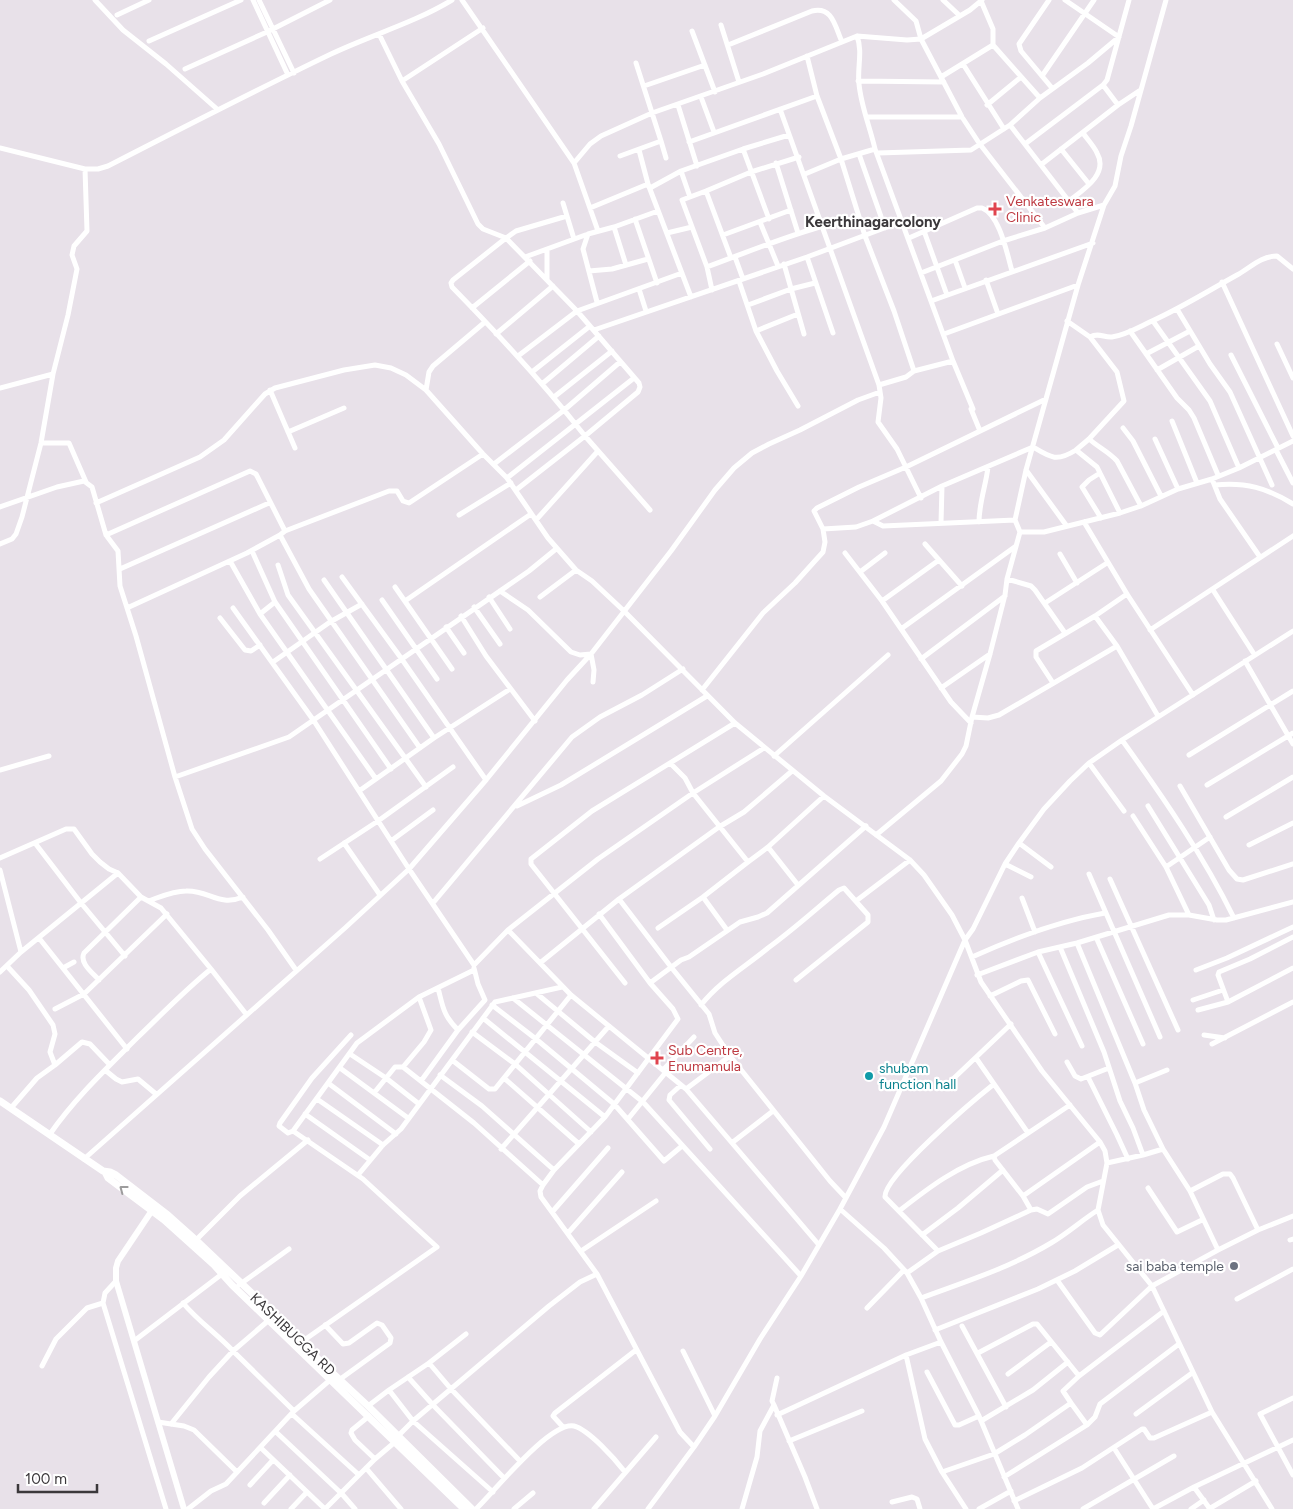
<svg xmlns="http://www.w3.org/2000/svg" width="1293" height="1509" font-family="Figtree,sans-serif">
<rect width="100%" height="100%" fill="#e8e1e9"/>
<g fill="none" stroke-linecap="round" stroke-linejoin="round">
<!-- minor -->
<path stroke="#fff" stroke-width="5" d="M95,0L123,30L166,64L217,109
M253,0L288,75
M259,0L294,73
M462,0L574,163L598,231
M894,0L916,21L921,39L962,117L979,143L1045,228
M943,0L959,15
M1049,0L1019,44L1021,51L1052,88
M981,1L993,29V45L1040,98
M117,15L149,0
M721,25L739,82
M692,31L715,92
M379,34L402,81L439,144L478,224L483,229L506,238L516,231L567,216
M857,36C863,52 857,68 859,84C861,106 870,127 875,149L953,361L914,371L906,377L879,385
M149,41L241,0
M728,45L812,11C833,6 835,27 842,42
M807,56L817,96L841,159L865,236L894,311L914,371
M963,64L1004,129
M185,69L267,32L330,0
M1042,76L1094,0
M941,77L993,45
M402,81L483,28
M858,81L944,82
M1103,85L1118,105
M644,86L705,65
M701,97L714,132
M678,105L697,166
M987,105L1021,77
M780,109L879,385L881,398L878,422L897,449L921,498
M867,117H962
M1010,125L1078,213
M661,141L666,158
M689,142L817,96
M1025,144L1103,85L1107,80L1129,0
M0,148L85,169H98L108,166C182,128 256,90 331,54C371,35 414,23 452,0
M743,149L769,219
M1061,149L1089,184
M639,150L648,184L691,297
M878,153L971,150L1010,125L1040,98L1088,63L1119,37L1065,0
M859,154L885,228
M620,156L661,141L636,63
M574,163L590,144L601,136L652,113L763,74L857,36L907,40L921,39L970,10L982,0
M776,163L798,233
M1042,164L1118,105L1139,91
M805,174L841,159L875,149
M650,188L681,171
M706,191L751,172L799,157
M690,197L681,171L743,149L789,135
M1069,201C1083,190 1109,174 1097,153C1094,146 1087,139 1083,133
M563,203L574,239
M590,208L648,184
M635,219L657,283
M760,222L778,266
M614,227L626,265
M924,231L947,295
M667,233L692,227
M588,234L583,249L597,302
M723,235L791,210
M909,238L977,208H982C1000,215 1007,254 1012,271
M525,257L588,234L614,227L658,211
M735,257L743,279
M807,257L833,333
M955,260L965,288
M784,264L804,334
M707,267C745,253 784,237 823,226
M589,271L612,269L648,259
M921,273L1003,241L1045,228L1078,213L1104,205
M547,279V250
M986,280L998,314
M739,281L756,331L777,371L798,406
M1222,282L1293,436
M639,289L646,311
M712,290L707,267L682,200L706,191L731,258
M931,301L1093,243
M748,305L791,289L815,283
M472,308L530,261
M1177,309L1210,364L1230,392L1272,485
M1067,321L1090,337L1117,372L1124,401L1089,439L1076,450
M1153,321L1210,401L1239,468
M594,330L807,257L903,221
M756,331L798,314
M1130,331L1177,398L1189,410L1194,418L1218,475
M496,334L553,286
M944,334L1078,285
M1090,337C1099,332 1104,338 1112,337C1126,335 1139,327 1152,321C1181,308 1208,291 1237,275C1250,268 1261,256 1277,256L1293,269
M1277,344L1293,378
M1146,354L1190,331
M1231,355L1278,448
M518,356L577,311L682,273
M953,361L973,409
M1157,370L1199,346
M532,372L590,326
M542,384L599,336
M0,388L53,374
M270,390L295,448
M426,390L429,372L433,366L485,322
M554,397L612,351
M971,409L980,431
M1172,421L1197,483
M1123,428L1133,441L1161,496
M288,432L344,408
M1089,439C1098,447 1109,452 1117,461L1141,506
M1155,439L1178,489
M41,443H69L86,482
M1276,450L1293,483
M494,464L563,411L620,362
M1026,470L1066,525
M1100,473L1089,480L1082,487L1101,518
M507,478L634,378
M1212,479L1220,499L1260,557
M1215,485C1246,482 1267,488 1293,504
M516,490L585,436L638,392L640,387L639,383L577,311L506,238L453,280L451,283L452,287C499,335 544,384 585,436L650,510
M96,503L200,457L224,440L265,394L275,388L344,370L375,365L391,368L406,375L426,390L483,454L507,478L548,538L576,570L592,581L624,611L735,723L824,796L910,860L924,875L952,915L965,940L981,982L1042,1071L1100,1142L1105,1151L1107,1163L1098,1210L1103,1225L1152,1286L1212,1412L1272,1509
M0,507L57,487L84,481L92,487L106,535L118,551L120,586L136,636L175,777L192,829L205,849L268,930L296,970
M459,515L511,483
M536,520L598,451
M873,521L942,486L1033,447C1051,458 1057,462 1076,450L1097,467L1120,513
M979,522C979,503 986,485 988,467
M1084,522L1127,594L1193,695
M941,523L942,486
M823,529L856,527L873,521L883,526L1015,520
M1020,532H1044L1120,513L1141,506L1178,489L1212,479L1239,468L1293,441
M106,535L250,471L256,474L285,531
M0,544L12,539L16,534L22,517L41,443L53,374L68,315L77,269L72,255L74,246L87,231L85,169
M925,544L962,586
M252,551L275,602L391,769
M845,553L882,601L951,702L971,723
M1060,554L1077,583
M230,561L260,614L376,779
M278,565L288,595L426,787
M120,569L269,503
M860,572L885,553
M342,577L401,658L486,780
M1007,579L1031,586L1035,590L1065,633
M324,580L434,738
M395,587L452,669
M1213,590L1254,654
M500,591L528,610L571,652L580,655L591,654L594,670L593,682
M489,597L510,629
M540,597L576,570
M382,600L437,679
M405,601L531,514
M882,601L939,560
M1045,603L1107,563
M474,607L500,644
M127,608L247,553L280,535
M233,608L314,721L409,869L474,965L508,930L571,995L686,1089L819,1245
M260,614L275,602
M461,616L486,656L535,721
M1095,616L1117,646L1158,716
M220,618L245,650L251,651L260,645
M446,627L464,653
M901,629L1016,546
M1150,630L1293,536
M921,659L1005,596
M1245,661L1293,744
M273,662L330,622L362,604
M1053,683L1036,657V651L1095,616L1127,594
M941,688L990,654
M702,690L763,613L795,583L823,552L825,542L823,529L814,511L817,508L859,487L906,467L1046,399
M972,717L988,718L999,715L1117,646
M1122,740C1163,797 1203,855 1234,918
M420,748L309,589L280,535L285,531L389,491H397L403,501L409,503L483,454
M1189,755L1293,691
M774,756L888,655
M670,763L685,778L693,793L748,862L768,847L798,885
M1089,763L1124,811
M0,770L49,756
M175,777L289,737L529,571L556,549
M1207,785L1293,733
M1180,786L1229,870L1237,879L1243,880L1293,864
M359,791L434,738L510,689
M517,806L561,785L707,696
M1148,806L1209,905L1214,920
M1133,816L1166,867L1189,915
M1226,817L1293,777
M876,835L941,781L962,754L966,746L972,717L990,654L1005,595L1007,579L1020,532L1015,520L1026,470L1078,285L1104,205L1115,186L1121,156L1131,126L1166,0
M391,841L433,810
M35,843L81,903L125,956
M344,843L380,895
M1019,843L1051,867
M1249,845L1293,823
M768,847L824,796
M0,858L66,829H74L92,854L100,862L109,869L118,873L141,897L161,908L211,969L246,1014
M320,859L378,821L453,767
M1005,864L1031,877
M1166,867L1210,837
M0,870L21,952
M1089,874L1160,1037
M1110,879L1178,1030
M703,897L727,930
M1022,898L1035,932
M619,899L671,967L709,1014L715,1033L730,1056
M148,901C160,897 173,891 186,891C209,890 219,907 243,897
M856,901L910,860
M433,903L572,737L600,717L642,695L683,669
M658,928L703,897L748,862
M508,930L598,859L693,793L764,748
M1096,937L1143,1044
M39,938L127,1049
M1077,943L1135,1083L1144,1110L1163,1149L1190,1191L1218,1250
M1060,947L1104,1052L1120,1101L1133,1128L1143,1155
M1038,952L1082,1046
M972,957C1014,938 1059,921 1105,913
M540,963L619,899L719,827L744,812L792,771
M7,966L29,990L53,1025L55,1034L50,1052L55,1065L37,1078L11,1108
M63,968L74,962
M1196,970L1227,958L1293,927
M0,972L21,952L118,873
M977,975L1038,952L1077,943L1169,915H1189L1217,920H1226L1293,902
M99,980C93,973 79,963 84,953L141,897
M625,983L531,864V859L592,811L735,723
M650,983L681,960L689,957L740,922L758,917L767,913L866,826
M438,988C443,1007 443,1015 458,1030
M536,993L595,1042L638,1073
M990,996L1021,981L1028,980L1055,1034
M513,998L643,1102L801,1276
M1193,1000L1223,990
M1228,1002L1293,968
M492,1005L536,1039L614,1104L664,1161L682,1146
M701,1005C720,981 745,967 768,948C793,930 816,909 839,890L844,888L868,915V922L796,980
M55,1009L84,994L167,914
M1198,1010L1228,1002L1218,975L1219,972L1250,959L1293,937
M483,1018L605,1117
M472,1032L515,1064L591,1132
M1204,1035L1225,1038
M1212,1044L1293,1002
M350,1054L386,1078L419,1104
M976,1058L1028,1133
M452,1060L489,1089H495L571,995
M1067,1062L1075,1076L1081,1079L1109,1068
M55,1065L82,1042L90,1044L110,1065
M403,1067L424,1042L431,1030L419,997
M340,1068L408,1118
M105,1070L116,1079L122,1082L138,1079L156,1094
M663,1070L694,1037
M440,1075L482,1106L554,1170
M1088,1077L1117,1135L1128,1159
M504,1078L579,1144
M953,1079L1011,1024
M421,1081L458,1030L485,1000L478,984L474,968
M328,1083L396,1134
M1135,1083L1167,1070
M681,1085L670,1095L669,1100L710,1149
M686,1089L730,1056L830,1181L846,1198
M374,1093L395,1067H403L474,1123L543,1185L554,1170L605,1117L678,1019L673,1009L650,983L599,914
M317,1099L383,1145
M305,1114L370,1160
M628,1119L666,1072
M293,1131L288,1133L279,1126L280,1123L312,1078L351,1035
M50,1134C75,1098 107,1068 138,1037C162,1014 185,990 211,969
M733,1142L773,1111
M501,1149L609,1026
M84,1159L345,928L409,869L486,780L567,680L591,654L671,551L715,490L734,468L752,453L769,444L800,430L858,400L880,392
M1107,1163L1143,1155L1163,1149
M358,1175L383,1145L401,1129L495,1002L562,987
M543,1185L540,1191L541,1197L597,1274L680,1432L694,1447
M1148,1188L1177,1232L1202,1220
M1190,1191L1223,1174H1230L1233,1178L1258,1230
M1023,1196L1100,1142
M840,1209L884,1248L907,1273L921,1298L941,1342L979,1416L1018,1509
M1031,1210L1023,1196L995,1160L994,1156L1070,1105
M553,1211L608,1148
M899,1211C927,1189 959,1164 994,1156
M568,1233L622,1172
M922,1235L958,1208L1003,1170
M1290,1240L1293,1239
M195,1241L240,1196L308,1140
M581,1251L656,1201
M938,1251L885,1197C883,1177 975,1099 994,1084
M907,1273L938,1251L981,1233L1031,1210L1037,1209L1048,1214L1087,1187L1103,1181
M1057,1280L1095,1333L1100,1335L1152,1286L1218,1250L1258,1230L1293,1216
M116,1281L105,1293L103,1303L166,1509
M239,1285L289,1249
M921,1298C965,1282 1011,1267 1051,1243C1068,1233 1082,1220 1098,1210
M1237,1299L1293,1269
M183,1303C198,1321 217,1334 233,1351L269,1320
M867,1308L904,1270
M325,1325L343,1344L349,1343L377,1323L382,1325L391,1338L390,1343L339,1380
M962,1326L1006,1407
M935,1330L1038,1289L1075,1271L1118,1245
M134,1341L222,1274
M300,1343L437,1247L363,1179L293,1131L357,1043L419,997L474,970
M683,1351L715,1416
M978,1353L1033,1324H1037L1079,1376
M906,1355L925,1439L942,1472L966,1509
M429,1363L451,1389L520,1461
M42,1366L56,1339L87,1308L103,1303
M927,1372L955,1425H959L979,1416
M1008,1374L1051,1342
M408,1377L433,1405L504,1478
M777,1378L772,1401L774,1405L805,1477L817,1509
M389,1390L413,1421L493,1492
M1293,1398L1260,1414L1293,1475
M1071,1403L1087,1425
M368,1406L389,1390L429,1363L466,1334
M292,1414L359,1475
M1136,1414L1192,1373
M777,1415L906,1355L941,1342
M369,1416L352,1430L351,1433L355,1440L375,1459
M981,1421L1033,1390L1068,1362
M158,1422L184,1426L194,1430L236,1471
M171,1424L209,1377L233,1351L294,1411
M563,1427L553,1416L555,1413L636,1350
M276,1432L342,1494L355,1509
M398,1436L413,1421L549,1306L580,1282L597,1274
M789,1441L862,1411
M261,1448L325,1509
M1114,1448L1153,1509
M366,1468L401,1509
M942,1472L994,1454L1025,1435L1071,1403L1063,1391L1079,1376L1164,1311
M1004,1477L1087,1425L1095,1417L1100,1404L1179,1344
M250,1485L273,1460
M1194,1487L1210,1509
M1014,1501L1082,1468L1142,1429H1144L1150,1438H1154L1212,1412
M892,1502L912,1497L917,1499L920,1509
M264,1503L290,1475
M188,1509L211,1491L226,1484L294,1411L330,1380
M291,1509L307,1492
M325,1509L375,1459L395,1442
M476,1509C493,1493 550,1421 574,1426C589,1430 615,1459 625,1472
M514,1509L533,1493
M594,1509L656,1437
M648,1509L694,1447L715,1416L760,1339L801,1276L840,1209L884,1127L965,940L973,929L1005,864L1019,843L1044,809L1070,781L1089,763L1122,740L1293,631
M742,1509L757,1457L760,1431L774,1405
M979,1509L1011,1491
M1083,1509L1174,1456
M1153,1509L1194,1487L1293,1440
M1191,1509L1204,1500
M1209,1509L1256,1481"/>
<!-- tertiary -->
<path stroke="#fff" stroke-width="6" d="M155,1206L118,1261L116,1268V1281L184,1509"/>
<!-- secondary -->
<path stroke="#fff" stroke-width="7" d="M0,1101L103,1171L110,1172L116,1175L168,1215L196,1240L279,1319L323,1364L368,1406L472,1509
M105,1172L108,1178L164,1220L214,1265L232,1285L464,1509"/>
</g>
<!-- one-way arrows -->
<defs><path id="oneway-chevron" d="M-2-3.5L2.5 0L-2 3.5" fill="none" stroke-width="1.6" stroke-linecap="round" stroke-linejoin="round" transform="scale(1.25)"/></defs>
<use stroke="#9d9c9d" href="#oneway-chevron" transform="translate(123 1189) rotate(-143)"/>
<!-- markers -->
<g fill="#e0444e" stroke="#fff" stroke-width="2">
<path d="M992.5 201.5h5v5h5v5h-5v5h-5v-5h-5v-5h5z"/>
<path d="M654.5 1050.5h5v5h5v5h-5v5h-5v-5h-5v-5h5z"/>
</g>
<circle fill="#0f9aa8" stroke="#fff" stroke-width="2" cx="869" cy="1076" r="5"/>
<circle fill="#6b7280" stroke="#fff" stroke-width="2" cx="1234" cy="1266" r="5"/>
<g text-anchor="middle" stroke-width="4.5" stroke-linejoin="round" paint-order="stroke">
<!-- health labels -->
<g font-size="14" fill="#be3a42" stroke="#fff" text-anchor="start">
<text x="1006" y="206">Venkateswara<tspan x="1006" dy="16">Clinic</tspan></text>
<text x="668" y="1055">Sub Centre,<tspan x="668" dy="16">Enumamula</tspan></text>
</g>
<!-- culture labels -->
<g font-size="14" fill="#0d838f" stroke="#fff" text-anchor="start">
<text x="879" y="1073">shubam<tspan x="879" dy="16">function hall</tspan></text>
</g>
<!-- worship labels -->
<g font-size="14" fill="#5b616d" stroke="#fff" text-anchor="end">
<text x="1224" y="1271">sai baba temple</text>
</g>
<!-- street labels -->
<g font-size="14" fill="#3b383b" stroke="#fff">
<text transform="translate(293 1334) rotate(44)" y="5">KASHIBUGGA RD</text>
</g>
<!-- neighbourhood labels -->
<g font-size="15" font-weight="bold" fill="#3b383b" stroke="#fff">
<text x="873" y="227">Keerthinagarcolony</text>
</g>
</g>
<!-- scale -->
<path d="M18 1484v8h79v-8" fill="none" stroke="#3b383b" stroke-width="2.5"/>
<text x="25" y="1484" font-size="15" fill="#3b383b" stroke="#ffffff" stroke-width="4" paint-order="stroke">100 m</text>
</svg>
